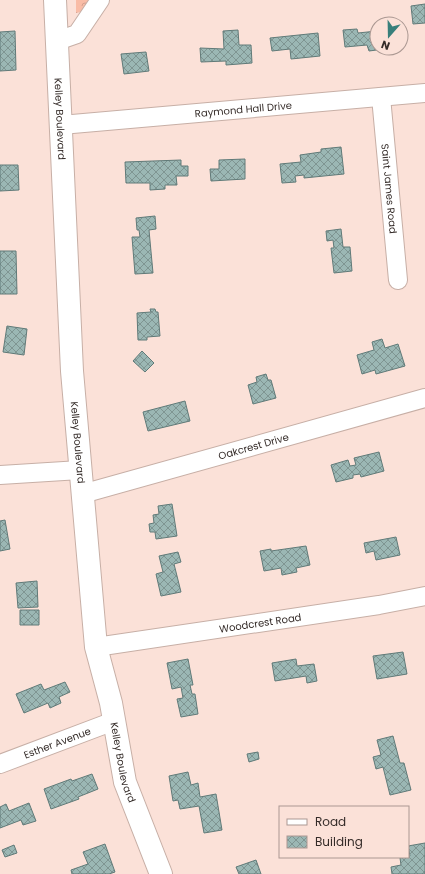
<svg xmlns="http://www.w3.org/2000/svg" width="425" height="874" font-family="Poppins,sans-serif">
<defs>
<pattern id="forest-crowns" width="20" height="18" patternUnits="userSpaceOnUse"><rect width="20" height="18" fill="#f9bca6"/><path d="M2 6a3 3 0 1 1 6 0M12 15a3 3 0 1 1 6 0" fill="none" stroke="#d6a28f"/></pattern>
<pattern id="building-cross-hatch" width="8" height="8" patternUnits="userSpaceOnUse"><rect width="8" height="8" fill="#9bb7b4"/><path d="M0 0l8 8M0 8l8-8" fill="none" stroke="#7f9592"/></pattern>
</defs>
<rect width="100%" height="100%" fill="#fbe1d8"/>
<!-- forest -->
<path fill="url(#forest-crowns)" d="M76,0H90L81,12L76,13Z"/>
<!-- building -->
<path fill="url(#building-cross-hatch)" stroke="#607a78" d="M425,4V23L413,24L411,6Z
M357,29L358,33L377,31V48H392L369,51L367,45L345,47L343,30Z
M238,30L239,45H251L252,63L226,65V61L201,62L200,48L224,49L223,31Z
M15,31L16,70L0,71V32Z
M318,33L320,56L291,59L290,49L272,51L270,38Z
M146,52L149,71L124,74L121,54Z
M341,147L344,174L304,178V175L295,176L296,182L282,183L280,164L301,162L300,155L321,152V149Z
M245,159V179L211,181L210,169H219V160Z
M181,160V166H188V176H176L177,185H165V189L150,190V183H126L125,162Z
M0,165H18L19,190L0,191Z
M155,216L156,229L149,230L153,273L135,274L132,237H140L139,230H137L136,218Z
M341,229L343,247H350L352,271L334,273L331,248H334L333,240L327,241L326,231Z
M0,251H16L17,294H0Z
M150,309H155L156,312H158L160,336L147,337V340H138L137,313L151,312Z
M7,326L27,329L24,355L3,352Z
M382,339L385,348L398,344L405,366L376,374L375,370L362,374L357,355L374,350L372,342Z
M142,351L154,363L145,372L133,361Z
M266,374L268,380H271L276,398L253,404L248,385L257,382L256,377Z
M185,401L190,421L148,431L143,412Z
M379,452L384,471L361,477L360,474L353,475V478L336,482L331,465L348,460L350,466L356,465L354,458Z
M172,504L177,536L156,539L155,532H150L149,524L154,523L153,515L159,514L158,506Z
M5,520L10,549L0,551V521Z
M396,537L400,555L376,560L374,551L366,553L364,543Z
M306,546L310,565L296,568L297,572L282,575L281,568L264,571L260,551L271,549V551Z
M178,552L181,562L174,564L181,592L161,596L156,574L163,572L159,556Z
M37,581L38,607L18,608L16,583Z
M20,610H39V625H20Z
M403,652L407,674L377,679L373,656Z
M188,659L193,685H190L192,694H195L198,714L181,717L177,699L183,698L181,687L172,689L167,663Z
M296,659L297,666L314,664L317,681L307,683L306,676L275,681L272,663Z
M65,682L70,692L59,697L61,703L50,708L48,703L24,713L16,694L41,684L44,690Z
M393,736L400,763H404L411,790L390,795L383,767L376,769L373,757L381,755L377,740Z
M258,752L259,759L249,762L247,754Z
M188,772L191,785L198,783L200,797L216,794L222,830L204,833L199,806L180,809L178,800L173,801L169,776Z
M92,774L98,789L78,797L79,799L51,809L44,789L71,779L72,781Z
M29,803L36,821L23,825L21,820L0,828V807L6,804L9,811Z
M425,843V874H392L391,867L401,865L400,858L410,856L408,846Z
M105,844L115,872L109,874H72L71,870L88,864L83,852Z
M14,845L17,853L5,857L2,850Z
M256,860L261,874H239L236,867Z"/>
<g fill="none" stroke-linecap="round" stroke-linejoin="round">
<!-- minor casing -->
<g stroke="#c7afa6" stroke-width="20">
<g id="minor">
<path d="M57,41L77,34L100,0"/>
<path id="s1" d="M381,97L398,280"/>
<path id="s2" d="M61,125L425,93"/>
<path d="M0,475L80,470"/>
<path id="s3" d="M82,494L425,398"/>
<path id="s4" d="M96,647L379,605L425,596"/>
<path id="s5" d="M0,764L114,721"/>
</g>
</g>
<!-- secondary casing -->
<g stroke="#c7afa6" stroke-width="24">
<g id="secondary">
<path id="s6" d="M55,0L72,371L96,647L111,703L125,782L161,874"/>
</g>
</g>
<!-- minor -->
<use href="#minor" stroke="#fff" stroke-width="18"/>
<!-- secondary -->
<use href="#secondary" stroke="#fff" stroke-width="22"/>
</g>
<g text-anchor="middle" stroke-width="3" stroke-linejoin="round" paint-order="stroke">
<!-- street labels -->
<g font-size="10" fill="#342b28" stroke="#fbe1d8">
<text dy="4" stroke="none"><textPath href="#s2" startOffset="183">Raymond Hall Drive</textPath></text>
<text dy="4" stroke="none"><textPath href="#s6" startOffset="119">Kelley Boulevard</textPath></text>
<text dy="4" stroke="none"><textPath href="#s1" startOffset="92">Saint James Road</textPath></text>
<text dy="4" stroke="none"><textPath href="#s6" startOffset="443">Kelley Boulevard</textPath></text>
<text dy="4" stroke="none"><textPath href="#s3" startOffset="178">Oakcrest Drive</textPath></text>
<text dy="4" stroke="none"><textPath href="#s4" startOffset="166">Woodcrest Road</textPath></text>
<text dy="4" stroke="none"><textPath href="#s5" startOffset="61">Esther Avenue</textPath></text>
<text dy="4" stroke="none"><textPath href="#s6" startOffset="767">Kelley Boulevard</textPath></text>
</g>
</g>
<!-- legend -->
<rect x="279" y="806" width="130" height="52" fill="#fbe1d8" stroke="#ab9892"/>
<rect x="287" y="819" width="20" height="6" fill="#ffffff" stroke="#ab9892"/>
<text x="315" y="826" font-size="12" fill="#342b28">Road</text>
<rect x="287" y="836" width="20" height="12" fill="url(#building-cross-hatch)" stroke="#ab9892"/>
<text x="315" y="846" font-size="12" fill="#342b28">Building</text>
<!-- north arrow -->
<g transform="translate(389 36) rotate(200)"><circle r="19" fill="#fbe1d8" stroke="#ab9892"/>
<path d="M0-3L7 15L0 10L-7 15Z" fill="#387f7b"/>
<text y="-6" font-size="11" font-weight="bold" text-anchor="middle" fill="#342b28">N</text>
</g>
</svg>
